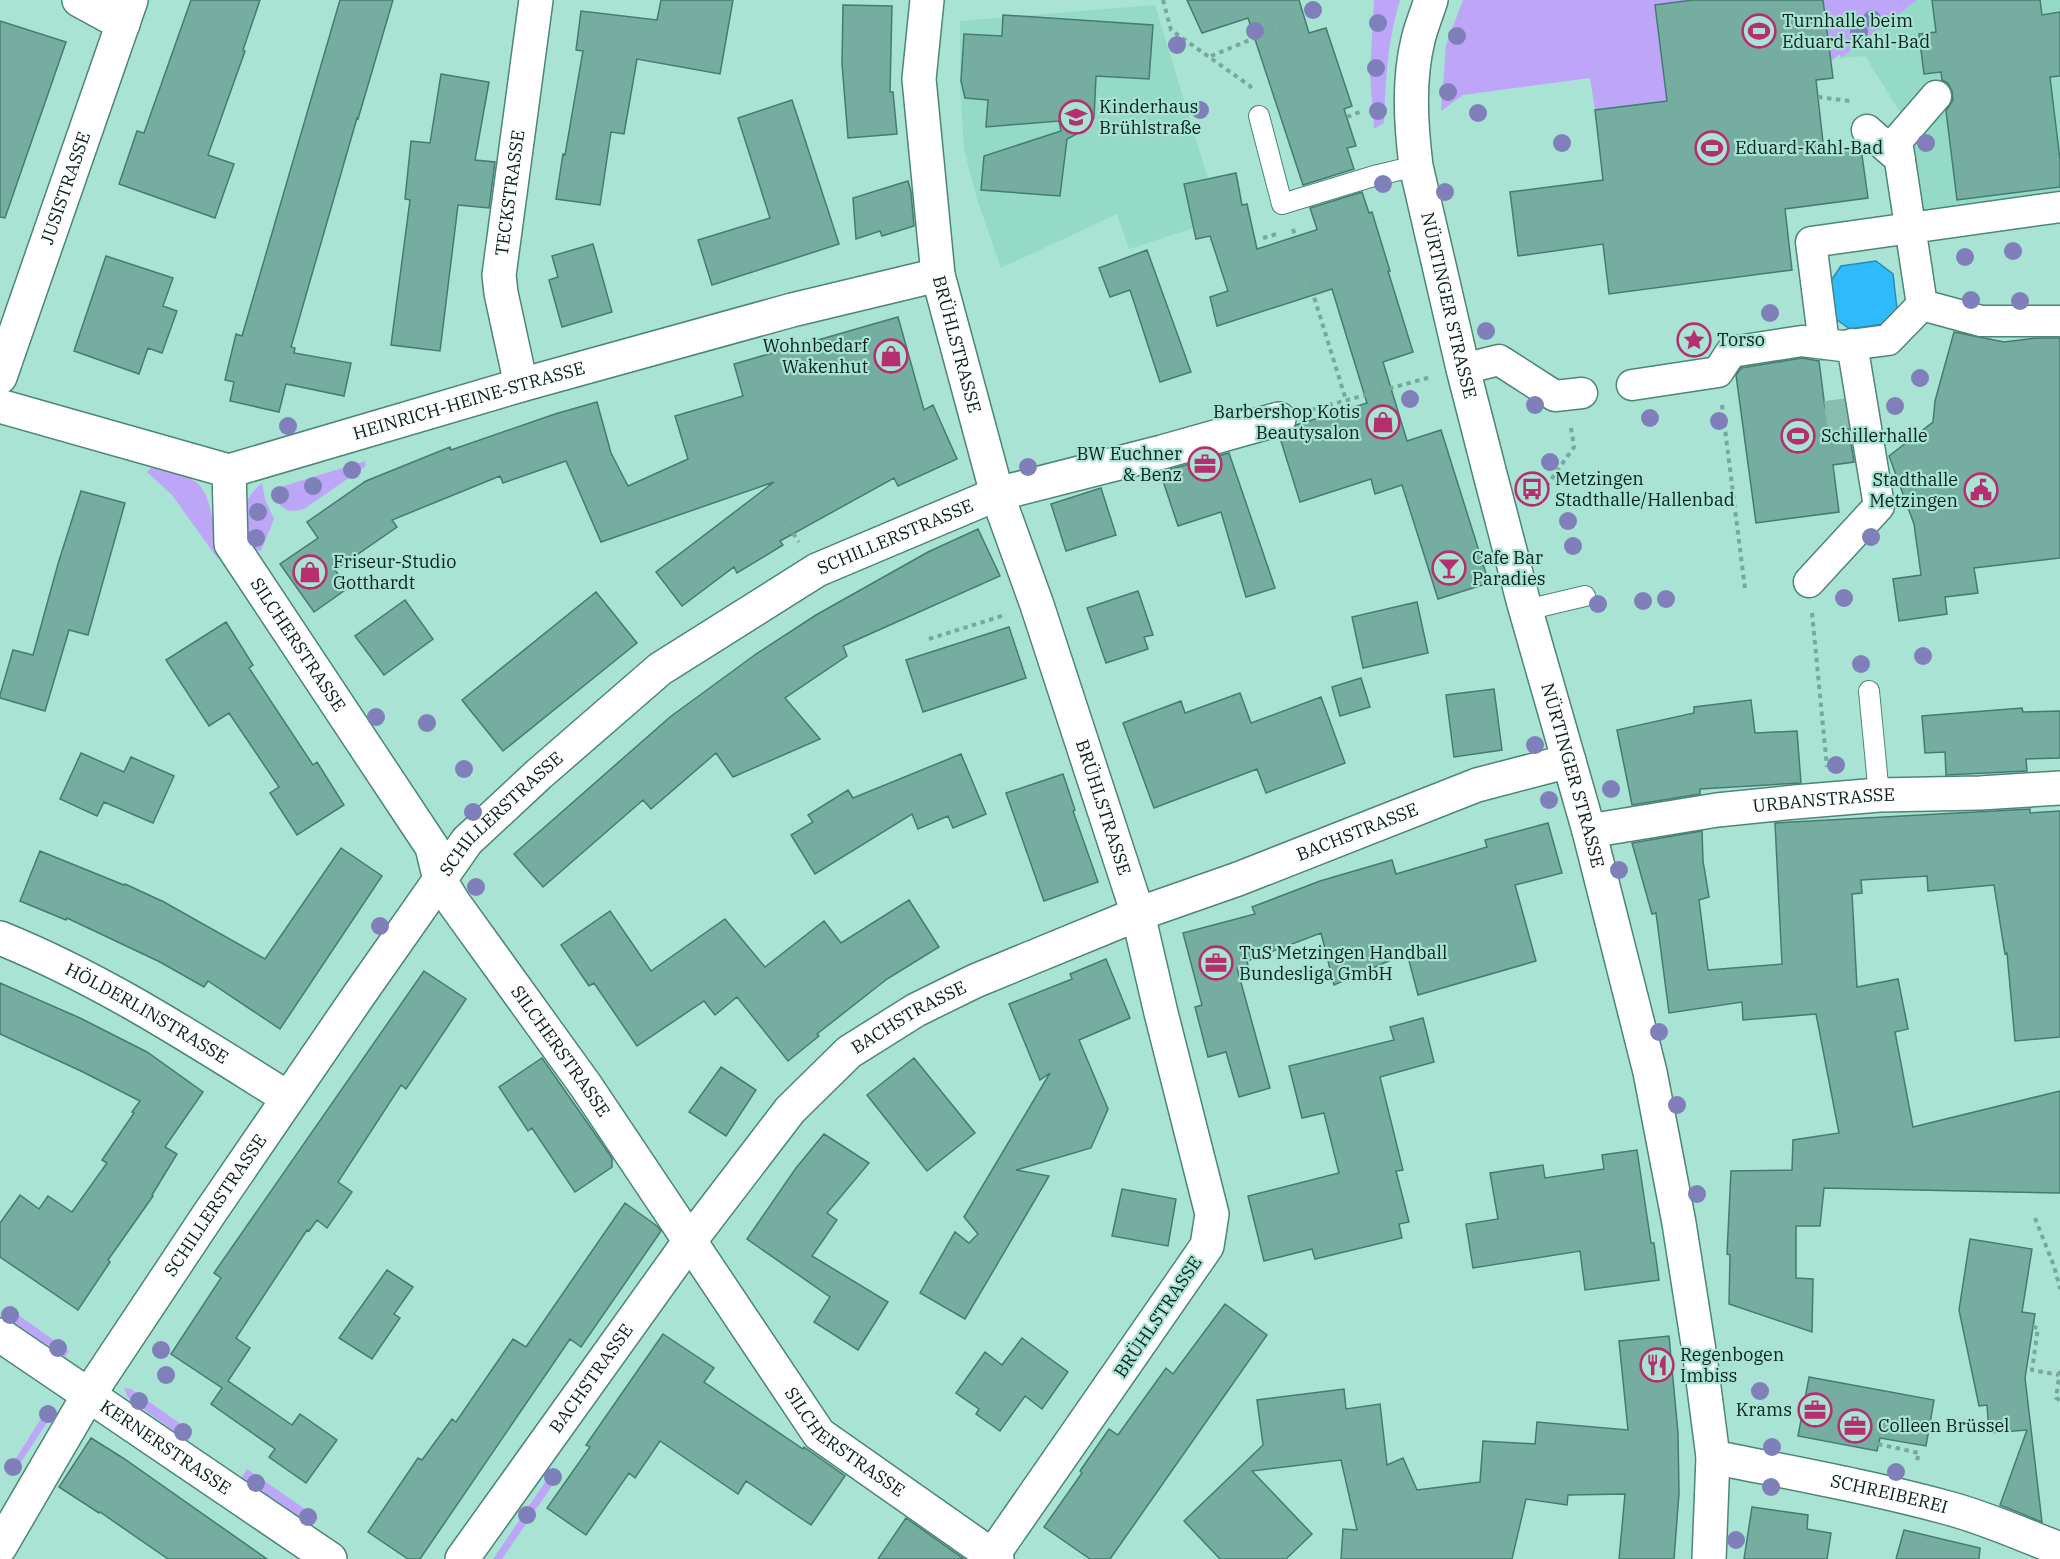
<svg xmlns="http://www.w3.org/2000/svg" width="2060" height="1559" font-family="'IBM Plex Serif',serif">
<rect width="100%" height="100%" fill="#a8e3d3"/>
<!-- built -->
<path fill="#95d9c7" d="M1833,0H2060V214L1925,225L1900,112L1865,56L1841,58Z
M1155,5L1208,179L1184,184L1193,228L1129,249L1117,214L1001,268L977,199L964,149L960,85V21Z"/>
<!-- green -->
<path fill="#bda6f7" d="M1374,0H1400C1387,43 1386,78 1384,123L1374,129L1370,74Z
M1463,0H1693L1655,5L1667,101L1595,110L1590,78L1463,95L1441,111L1446,45Z
M1823,0H1917L1841,58L1840,54L1831,61Z
M365,461L366,466L304,509C286,515 277,506 271,490Z
M152,467C167,471 190,474 200,486C213,500 215,540 218,559L172,495L147,472Z
M262,483L265,499L274,519L261,551C242,550 243,516 247,502C249,495 256,488 262,483Z
M10,1309L69,1351L65,1357L4,1316Z
M124,1388L131,1389L192,1432L187,1440L133,1402L127,1396Z
M49,1406L53,1409L54,1412L13,1474L8,1471Z
M247,1469L318,1518L311,1527L241,1478Z
M552,1472L558,1477L502,1559H493Z"/>
<!-- water -->
<path fill="#2fbafe" stroke="#248cba" stroke-width="1.5" d="M1876,261L1893,274L1897,309L1883,324L1850,329L1833,317L1830,282L1841,266Z"/>
<!-- building -->
<path fill="#75aea0" stroke="#447d6f" stroke-width="1.5" d="M191,0H260L243,50L245,51L208,155L234,164L215,218L119,184L137,131L144,133Z
M340,0H393L358,119L357,118L291,347L295,348L294,353L351,363L344,396L286,384L279,412L230,401L234,382L225,380L236,334L242,336Z
M661,0H733L720,74L637,59L624,134L611,132L600,205L556,199L563,154L565,155L583,51L576,50L581,11L657,20Z
M1187,0H1299L1309,33L1326,28L1352,106L1344,109L1356,146L1347,148L1354,169L1303,185L1248,18L1202,33Z
M1693,0H1823L1833,78L1816,80L1824,151L1859,146L1861,148L1868,198L1785,209L1792,270L1609,294L1603,244L1518,256L1510,192L1603,180L1595,110L1667,101L1655,5Z
M1932,0H2040L2042,15L2060,12V76L2050,77L2060,160V187L1957,200L1946,111L1953,100L1952,91L1948,83L1942,80L1941,72L1924,74L1919,34L1936,32Z
M843,5L892,6L890,92H893L897,134L848,138L842,64Z
M1003,15L1153,25L1149,79L1096,76L1094,118L1088,128L1067,139L1060,196L981,190L984,156L1061,131L1059,121L986,127L988,100L965,98L961,81L964,34L1002,36Z
M0,21L66,42L5,218L0,217Z
M441,74L489,82L475,160L495,162L489,208L458,205L440,351L391,345L410,200L405,199L411,141L430,143Z
M792,100L839,244L712,285L698,240L770,218L738,118Z
M1236,173L1242,205L1247,204L1257,249L1316,230L1317,229L1310,208L1362,192L1369,213L1372,212L1390,271H1388L1413,352L1383,362L1407,441L1441,430L1489,583L1438,599L1402,485L1375,494L1371,479L1300,502L1280,438L1292,432L1296,425L1367,403L1332,289L1217,326L1210,297L1228,291L1210,236L1196,239L1184,184Z
M908,181L911,192L914,226L882,236L880,231L856,239L853,198Z
M593,244L612,312L562,327L549,280L558,277L552,256Z
M1147,250L1191,372L1160,382L1130,290L1110,297L1099,268Z
M106,256L173,278L163,306L177,311L162,353L148,348L139,374L74,351Z
M898,317L924,410L933,405L957,459L898,486L894,478L780,541L783,545L737,573L734,567L682,606L656,572L774,482L601,542L566,461L503,483L500,476L392,520L397,527L335,570L348,588L314,612L280,564L318,538L307,522L366,481L450,447L451,450L555,414L597,402L611,453L628,486L688,459L675,416L743,396L734,364Z
M1954,332L2004,342L2037,338H2060V558L1974,568L1978,593L1945,597L1947,614L1899,621L1893,579L1921,575L1914,524L1889,456L1933,422L1935,401Z
M1802,358L1819,361L1825,408L1845,405L1854,462L1833,465L1839,512L1756,523L1736,375L1741,368Z
M1229,453L1275,588L1246,597L1221,512L1178,526L1160,472Z
M1101,488L1116,535L1066,551L1051,504Z
M81,491L125,503L88,635L69,630L45,711L0,698V695L13,650L33,655L58,564Z
M978,529L1000,576L843,646L847,656L785,698L820,739L733,777L716,753L651,809L643,800L543,887L514,854L670,717L756,654L816,615L928,552Z
M1138,591L1153,635L1144,637L1148,649L1106,663L1087,608Z
M596,592L637,643L503,751L462,700Z
M405,600L433,639L384,675L355,636Z
M1417,602L1428,653L1363,668L1352,617Z
M226,622L253,665L249,668L313,765L317,762L344,805L297,835L270,793L279,787L229,713L209,726L166,660Z
M1009,627L1026,678L923,712L906,660Z
M1361,678L1370,707L1340,716L1332,687Z
M1494,689L1502,750L1454,757L1446,695Z
M1240,693L1251,723L1321,697L1345,763L1266,793L1257,769L1154,808L1123,723L1181,701L1185,713Z
M1751,700L1755,733L1797,731L1801,783L1700,789V794L1632,805L1617,730L1694,713V707Z
M2022,708L2023,712L2060,711V758L2026,759L2027,771L1946,775L1945,752L1925,753L1922,716Z
M81,753L124,772L131,757L174,776L153,823L104,802L97,816L60,799Z
M961,754L986,814L953,828L948,816L918,829L912,814L815,874L791,835L813,822L808,815L848,790L853,798Z
M1063,774L1075,810L1073,811L1098,882L1044,901L1006,793Z
M2030,809V813L2060,811V1037L2015,1041L2007,953L2005,954L1994,885L1928,891L1927,876L1861,880L1862,893L1852,894L1857,987L1898,979L1908,1029L1895,1032L1913,1127L2060,1091V1193L1824,1188L1820,1226H1796V1278L1813,1279L1812,1332L1729,1304L1730,1255L1727,1254L1731,1171L1792,1170L1793,1140L1839,1133L1816,1014L1743,1020L1742,1002L1669,1013L1656,913L1652,914L1632,843L1702,831L1703,861L1709,897L1699,900L1708,970L1782,964L1775,823Z
M1548,823L1562,873L1515,885L1536,961L1418,995L1407,953L1334,985L1321,933L1247,961L1248,965L1237,968L1270,1088L1239,1097L1226,1052L1208,1057L1195,1007L1202,1005L1183,933L1255,914L1252,907L1320,881L1392,860L1396,874L1487,847L1485,840Z
M341,848L382,876L280,1029L208,981L204,987L160,962L67,918L66,920L20,901L40,851L124,885L125,884L164,902L265,959Z
M909,900L939,947L887,979L817,1034L819,1036L788,1061L737,997L715,1015L704,1001L637,1046L594,983L589,986L561,945L610,911L651,971L725,919L765,967L824,921L841,943Z
M1106,959L1130,1018L1079,1040L1108,1109L1091,1148L1016,1170L1049,1176L965,1319L920,1293L955,1232L969,1243L978,1234L964,1217L1050,1073L1040,1080L1009,1004L1072,979L1070,974Z
M424,971L466,999L406,1089L401,1085L338,1182L352,1192L327,1228L317,1220L309,1231L307,1230L236,1338L250,1348L228,1381L292,1425L300,1414L337,1440L306,1483L269,1457L275,1449L211,1404L222,1388L171,1354L221,1278L214,1273Z
M0,983L80,1018L147,1052L203,1092L165,1147L177,1154L152,1195L153,1196L108,1260L110,1262L78,1310L0,1257V1223L20,1195L39,1209L48,1196L72,1212L107,1163L102,1160L134,1113L132,1112L140,1101L81,1071L0,1034Z
M1423,1018L1434,1062L1380,1077L1403,1170L1396,1171L1409,1222L1399,1224L1402,1238L1315,1259L1312,1249L1264,1261L1248,1196L1339,1173L1324,1113L1302,1118L1289,1066L1394,1040L1390,1027Z
M542,1058L612,1158V1167L575,1192L532,1128L528,1131L499,1087Z
M914,1058L975,1133L927,1171L867,1095Z
M721,1067L756,1090L726,1136L689,1112Z
M824,1134L869,1163L827,1213L837,1220L812,1256L888,1302L858,1350L814,1322L830,1297L747,1239L796,1168Z
M1637,1150L1651,1243H1654L1659,1280L1585,1290L1580,1251L1473,1268L1466,1224L1498,1219L1490,1173L1543,1165L1545,1178L1604,1169L1602,1155Z
M1122,1189L1176,1199L1168,1246L1112,1236Z
M625,1203L657,1226L661,1231L581,1347L570,1339L420,1559H408L368,1532L418,1458L422,1460L452,1419L456,1422L513,1339L526,1347Z
M1970,1239L2032,1249L2022,1312L2035,1314L2025,1378L2042,1522L2000,1505L2027,1430L1989,1433L1987,1405L1979,1406L1959,1310Z
M387,1270L413,1287L394,1314L400,1318L372,1359L339,1338Z
M1225,1304L1267,1335L1110,1559H1090L1044,1527L1082,1473L1080,1471L1109,1429L1118,1435L1166,1368L1173,1374Z
M663,1334L714,1368L704,1382L803,1449L804,1447L845,1476L811,1525L746,1481L738,1494L660,1441L635,1478L629,1473L586,1535L547,1508L590,1447L586,1445Z
M1669,1336L1678,1433L1679,1493L1674,1559H1619L1625,1494L1568,1495L1567,1505L1526,1499L1512,1559H1341L1343,1529L1357,1530L1341,1460L1252,1471L1312,1534L1286,1559H1220L1184,1521L1263,1445L1257,1400L1344,1389L1346,1409L1380,1404L1387,1465L1403,1458L1417,1490L1480,1482L1483,1441L1535,1444L1537,1422L1628,1430L1619,1341Z
M1022,1338L1068,1372L1042,1409L1025,1396L1000,1431L976,1414L979,1409L956,1393L985,1352L1002,1365Z
M1809,1377L1934,1400L1926,1446L1880,1438L1877,1451L1798,1436Z
M91,1438L123,1458L267,1559H168L100,1512L99,1513L59,1487Z
M1752,1507L1808,1515L1807,1529L1831,1533L1827,1559H1744Z
M906,1518L964,1559H878Z
M1904,1530L1980,1548L1979,1559H1896Z"/>
<g fill="none" stroke-linecap="round" stroke-linejoin="round">
<!-- pedestrian-tunnel -->
<path stroke="#88bcae" stroke-width="30" stroke-dasharray="30 15" stroke-linecap="butt" d="M1826,416L1848,413"/>
<!-- service casing -->
<g stroke="#4d8578" stroke-width="22">
<path id="service" d="M1259,116L1282,204L1374,176L1416,166
M1526,610L1585,596
M1869,691L1879,795"/>
</g>
<!-- pedestrian casing -->
<g stroke="#4d8578" stroke-width="33">
<path id="pedestrian" d="M1867,130L1900,159
M1922,305L1897,141L1936,96
M1824,344L1811,242L2060,207
M1463,369L1499,360L1555,396L1582,393
M1632,385L1718,372L1731,352L1802,341L1842,346L1888,340L1922,305L1981,321H2060
M1809,582L1879,506L1852,344"/>
</g>
<!-- minor casing -->
<g stroke="#4d8578" stroke-width="36">
<g id="minor">
<path d="M79,0L123,24"/>
<path id="s1" d="M927,0L919,79L938,275L997,494L1037,605L1138,914L1161,1013L1212,1214L1207,1246L990,1559"/>
<path id="s2" d="M0,377L131,0"/>
<path id="s3" d="M521,385L501,293L499,275L536,0"/>
<path id="s4" d="M0,406L229,471L521,385L792,310L938,275"/>
<path id="s5" d="M229,471L231,544L432,847L440,880L454,903L586,1086L819,1434L997,1559"/>
<path id="s6" d="M1589,831L1717,810L1795,802L1879,795L1980,793L2060,788"/>
<path id="s7" d="M0,938C102,979 195,1040 288,1098"/>
<path id="s8" d="M0,1335L330,1559"/>
<path id="s9" d="M1713,1457C1792,1473 1871,1487 1948,1508C1986,1518 2023,1535 2060,1549"/>
<path id="s10" d="M0,1547L88,1396L207,1217L359,995L467,841L539,774L660,669L817,570L997,494L1162,452L1279,419"/>
<path id="s11" d="M462,1559L689,1242L790,1110L849,1052L916,1010L975,981L1138,914L1238,879L1477,785L1569,761"/>
</g>
</g>
<!-- secondary casing -->
<g stroke="#4d8578" stroke-width="36">
<g id="secondary">
<path id="s12" d="M1431,0C1427,13 1421,27 1418,40C1408,81 1411,125 1416,166L1463,369L1491,478L1524,604L1589,831L1650,1072L1679,1223L1700,1357L1713,1457L1709,1559"/>
</g>
</g>
<!-- path -->
<path stroke="#78a89b" stroke-width="4" stroke-dasharray="4.5 4.5" stroke-linecap="butt" d="M1163,0L1171,30L1250,86L1252,90
M1211,56L1286,25
M1818,97L1850,101
M1347,117L1362,111
M1293,229L1346,400
M1263,238L1280,233
M1722,405L1745,589
M1311,410L1431,377
M1536,501L1574,447L1571,428
M778,511L799,542
M1812,613L1827,767
M929,639L1005,615
M2035,1218L2054,1266L2060,1289
M2033,1327L2038,1328L2032,1370L2059,1375
M2060,1371L2056,1398L2060,1400
M1878,1444L1919,1453L1916,1464"/>
<!-- service -->
<use href="#service" stroke="#fff" stroke-width="20"/>
<!-- pedestrian -->
<use href="#pedestrian" stroke="#fff" stroke-width="30"/>
<!-- minor -->
<use href="#minor" stroke="#fff" stroke-width="33"/>
<!-- secondary -->
<use href="#secondary" stroke="#fff" stroke-width="33"/>
</g>
<!-- trees -->
<g fill="#7f7fba">
<circle cx="1313" cy="10" r="9"/>
<circle cx="1872" cy="19" r="9"/>
<circle cx="1378" cy="23" r="9"/>
<circle cx="1255" cy="31" r="9"/>
<circle cx="1859" cy="32" r="9"/>
<circle cx="1457" cy="36" r="9"/>
<circle cx="1177" cy="45" r="9"/>
<circle cx="1376" cy="68" r="9"/>
<circle cx="1448" cy="92" r="9"/>
<circle cx="1200" cy="110" r="9"/>
<circle cx="1378" cy="111" r="9"/>
<circle cx="1478" cy="113" r="9"/>
<circle cx="1562" cy="143" r="9"/>
<circle cx="1926" cy="143" r="9"/>
<circle cx="1383" cy="184" r="9"/>
<circle cx="1445" cy="192" r="9"/>
<circle cx="2013" cy="251" r="9"/>
<circle cx="1965" cy="257" r="9"/>
<circle cx="1971" cy="300" r="9"/>
<circle cx="2020" cy="301" r="9"/>
<circle cx="1770" cy="313" r="9"/>
<circle cx="1486" cy="331" r="9"/>
<circle cx="1920" cy="378" r="9"/>
<circle cx="1410" cy="399" r="9"/>
<circle cx="1535" cy="405" r="9"/>
<circle cx="1895" cy="406" r="9"/>
<circle cx="1650" cy="418" r="9"/>
<circle cx="1719" cy="421" r="9"/>
<circle cx="288" cy="426" r="9"/>
<circle cx="1550" cy="462" r="9"/>
<circle cx="1028" cy="467" r="9"/>
<circle cx="352" cy="470" r="9"/>
<circle cx="313" cy="486" r="9"/>
<circle cx="280" cy="495" r="9"/>
<circle cx="258" cy="512" r="9"/>
<circle cx="1568" cy="521" r="9"/>
<circle cx="1871" cy="537" r="9"/>
<circle cx="256" cy="538" r="9"/>
<circle cx="1573" cy="546" r="9"/>
<circle cx="1844" cy="598" r="9"/>
<circle cx="1666" cy="599" r="9"/>
<circle cx="1643" cy="601" r="9"/>
<circle cx="1598" cy="604" r="9"/>
<circle cx="1923" cy="656" r="9"/>
<circle cx="1861" cy="664" r="9"/>
<circle cx="376" cy="717" r="9"/>
<circle cx="427" cy="723" r="9"/>
<circle cx="1535" cy="745" r="9"/>
<circle cx="1836" cy="765" r="9"/>
<circle cx="464" cy="769" r="9"/>
<circle cx="1611" cy="789" r="9"/>
<circle cx="1549" cy="800" r="9"/>
<circle cx="473" cy="812" r="9"/>
<circle cx="1619" cy="870" r="9"/>
<circle cx="476" cy="887" r="9"/>
<circle cx="380" cy="926" r="9"/>
<circle cx="1659" cy="1032" r="9"/>
<circle cx="1677" cy="1105" r="9"/>
<circle cx="1697" cy="1194" r="9"/>
<circle cx="10" cy="1315" r="9"/>
<circle cx="58" cy="1348" r="9"/>
<circle cx="161" cy="1350" r="9"/>
<circle cx="166" cy="1375" r="9"/>
<circle cx="1760" cy="1391" r="9"/>
<circle cx="139" cy="1401" r="9"/>
<circle cx="48" cy="1414" r="9"/>
<circle cx="183" cy="1432" r="9"/>
<circle cx="1772" cy="1447" r="9"/>
<circle cx="13" cy="1467" r="9"/>
<circle cx="1896" cy="1472" r="9"/>
<circle cx="553" cy="1477" r="9"/>
<circle cx="256" cy="1483" r="9"/>
<circle cx="1771" cy="1487" r="9"/>
<circle cx="527" cy="1515" r="9"/>
<circle cx="308" cy="1517" r="9"/>
<circle cx="1736" cy="1540" r="9"/>
</g>
<!-- icons -->
<defs>
<g id="stadium-ring" transform="scale(1.725)"><circle r="9.5" fill="#a8e3d3" stroke="#b62e6e" stroke-width="1.5"/><path d="M0-5a6.5 5 0 1 0 0 10a6.5 5 0 1 0 0-10ZM-3.5-1.8h7v3.6h-7Z" fill="#b62e6e"/></g>
<g id="school-ring" transform="scale(1.725)"><circle r="9.5" fill="#a8e3d3" stroke="#b62e6e" stroke-width="1.5"/><path d="M0-5L7-2L0 1L-7-2ZM-4 1L0 2.5L4 1V4Q0 6-4 4Z" fill="#b62e6e"/></g>
<g id="sight-ring" transform="scale(1.725)"><circle r="9.5" fill="#a8e3d3" stroke="#b62e6e" stroke-width="1.5"/><path d="M0-6L1.8-2.2L6-1.7L2.9 1.2L3.7 5.4L0 3.3L-3.7 5.4L-2.9 1.2L-6-1.7L-1.8-2.2Z" fill="#b62e6e"/></g>
<g id="shop-ring" transform="scale(1.725)"><circle r="9.5" fill="#a8e3d3" stroke="#b62e6e" stroke-width="1.5"/><path d="M-5-2.5h2.3a2.7 3.5 0 0 1 5.4 0H5L5.5 6h-11ZM-1.5-2.5h3a1.5 2.3 0 0 0-3 0Z" fill="#b62e6e"/></g>
<g id="office-ring" transform="scale(1.725)"><circle r="9.5" fill="#a8e3d3" stroke="#b62e6e" stroke-width="1.5"/><path d="M-6-3h4V-5.5h4V-3h4V5H-6ZM-1-4.5V-3h2v-1.5ZM-6 0V1H6V0Z" fill="#b62e6e"/></g>
<g id="bus-ring" transform="scale(1.725)"><circle r="9.5" fill="#a8e3d3" stroke="#b62e6e" stroke-width="1.5"/><path d="M-5-6H5V4H4V6H2V4H-2V6H-4V4H-5ZM-3.5-4V0h7V-4ZM-3.5 1.2v1.5H-2V1.2ZM2 1.2v1.5H3.5V1.2Z" fill="#b62e6e"/></g>
<g id="civic-ring" transform="scale(1.725)"><circle r="9.5" fill="#a8e3d3" stroke="#b62e6e" stroke-width="1.5"/><path d="M-.6-6.5H3V-4.5H.6V-3L4-1V1h2V6H-6V1h2V-1L-.6-3ZM-1.2 2.5V6h2.4V2.5Z" fill="#b62e6e"/></g>
<g id="bar-ring" transform="scale(1.725)"><circle r="9.5" fill="#a8e3d3" stroke="#b62e6e" stroke-width="1.5"/><path d="M-6-5H6L.8 .8V4.5H3.5V6h-7V4.5H-.8V.8Z" fill="#b62e6e"/></g>
<g id="restaurant-ring" transform="scale(1.725)"><circle r="9.5" fill="#a8e3d3" stroke="#b62e6e" stroke-width="1.5"/><path d="M-5-6h1v4h1v-4h1v4h1v-4h1v5L-1.5 .5V6h-2V.5L-5-1ZM5-6V6H3V1.5H1.5Q1.5-4 5-6Z" fill="#b62e6e"/></g>
</defs>
<g fill-rule="evenodd">
<use href="#stadium-ring" x="1759" y="31"/>
<use href="#school-ring" x="1076" y="117"/>
<use href="#stadium-ring" x="1712" y="148"/>
<use href="#sight-ring" x="1694" y="340"/>
<use href="#shop-ring" x="891" y="356"/>
<use href="#shop-ring" x="1383" y="422"/>
<use href="#stadium-ring" x="1798" y="436"/>
<use href="#office-ring" x="1205" y="464"/>
<use href="#bus-ring" x="1532" y="489"/>
<use href="#civic-ring" x="1981" y="490"/>
<use href="#bar-ring" x="1449" y="568"/>
<use href="#shop-ring" x="310" y="572"/>
<use href="#office-ring" x="1216" y="963"/>
<use href="#restaurant-ring" x="1657" y="1365"/>
<use href="#office-ring" x="1815" y="1410"/>
<use href="#office-ring" x="1855" y="1426"/>
</g>
<g text-anchor="middle" stroke-width="4.5" stroke-linejoin="round" paint-order="stroke">
<!-- poi labels -->
<g font-size="18" fill="#09211b" stroke="#a8e3d3" text-anchor="start">
<text x="1782" y="27">Turnhalle beim<tspan x="1782" dy="21">Eduard-Kahl-Bad</tspan></text>
<text x="1099" y="113">Kinderhaus<tspan x="1099" dy="21">Brühlstraße</tspan></text>
<text x="1735" y="154">Eduard-Kahl-Bad</text>
<text x="1717" y="346">Torso</text>
<text x="868" y="352" text-anchor="end">Wohnbedarf<tspan x="868" dy="21">Wakenhut</tspan></text>
<text x="1360" y="418" text-anchor="end">Barbershop Kotis<tspan x="1360" dy="21">Beautysalon</tspan></text>
<text x="1821" y="442">Schillerhalle</text>
<text x="1182" y="460" text-anchor="end">BW Euchner<tspan x="1182" dy="21">&amp; Benz</tspan></text>
<text x="1555" y="485">Metzingen<tspan x="1555" dy="21">Stadthalle/Hallenbad</tspan></text>
<text x="1958" y="486" text-anchor="end">Stadthalle<tspan x="1958" dy="21">Metzingen</tspan></text>
<text x="1472" y="564">Cafe Bar<tspan x="1472" dy="21">Paradies</tspan></text>
<text x="333" y="568">Friseur-Studio<tspan x="333" dy="21">Gotthardt</tspan></text>
<text x="1239" y="959">TuS Metzingen Handball<tspan x="1239" dy="21">Bundesliga GmbH</tspan></text>
<text x="1680" y="1361">Regenbogen<tspan x="1680" dy="21">Imbiss</tspan></text>
<text x="1792" y="1416" text-anchor="end">Krams</text>
<text x="1878" y="1432">Colleen Brüssel</text>
</g>
<!-- street labels -->
<g font-size="18" fill="#09211b" stroke="#a8e3d3">
<text dy="6" stroke="none"><textPath href="#s2" startOffset="200">JUSISTRASSE</textPath></text>
<text dy="6" stroke="none"><textPath href="#s3" startOffset="195">TECKSTRASSE</textPath></text>
<text dy="6" stroke="none"><textPath href="#s12" startOffset="312">NÜRTINGER STRASSE</textPath></text>
<text dy="6" stroke="none"><textPath href="#s1" startOffset="348">BRÜHLSTRASSE</textPath></text>
<text dy="6" stroke="none"><textPath href="#s4" startOffset="488">HEINRICH-HEINE-STRASSE</textPath></text>
<text dy="6" stroke="none"><textPath href="#s10" startOffset="1376">SCHILLERSTRASSE</textPath></text>
<text dy="6" stroke="none"><textPath href="#s5" startOffset="194">SILCHERSTRASSE</textPath></text>
<text dy="6" stroke="none"><textPath href="#s12" startOffset="798">NÜRTINGER STRASSE</textPath></text>
<text dy="6" stroke="none"><textPath href="#s6" startOffset="237">URBANSTRASSE</textPath></text>
<text dy="6" stroke="none"><textPath href="#s1" startOffset="834">BRÜHLSTRASSE</textPath></text>
<text dy="6" stroke="none"><textPath href="#s10" startOffset="890">SCHILLERSTRASSE</textPath></text>
<text dy="6" stroke="none"><textPath href="#s11" startOffset="1194">BACHSTRASSE</textPath></text>
<text dy="6" stroke="none"><textPath href="#s7" startOffset="165">HÖLDERLINSTRASSE</textPath></text>
<text dy="6" stroke="none"><textPath href="#s11" startOffset="708">BACHSTRASSE</textPath></text>
<text dy="6" stroke="none"><textPath href="#s5" startOffset="680">SILCHERSTRASSE</textPath></text>
<text dy="6" stroke="none"><textPath href="#s10" startOffset="404">SCHILLERSTRASSE</textPath></text>
<text transform="translate(1158 1317) rotate(-56)" y="6">BRÜHLSTRASSE</text>
<text dy="6" stroke="none"><textPath href="#s11" startOffset="222">BACHSTRASSE</textPath></text>
<text dy="6" stroke="none"><textPath href="#s5" startOffset="1166">SILCHERSTRASSE</textPath></text>
<text dy="6" stroke="none"><textPath href="#s8" startOffset="200">KERNERSTRASSE</textPath></text>
<text dy="6" stroke="none"><textPath href="#s9" startOffset="180">SCHREIBEREI</textPath></text>
</g>
</g>
</svg>
